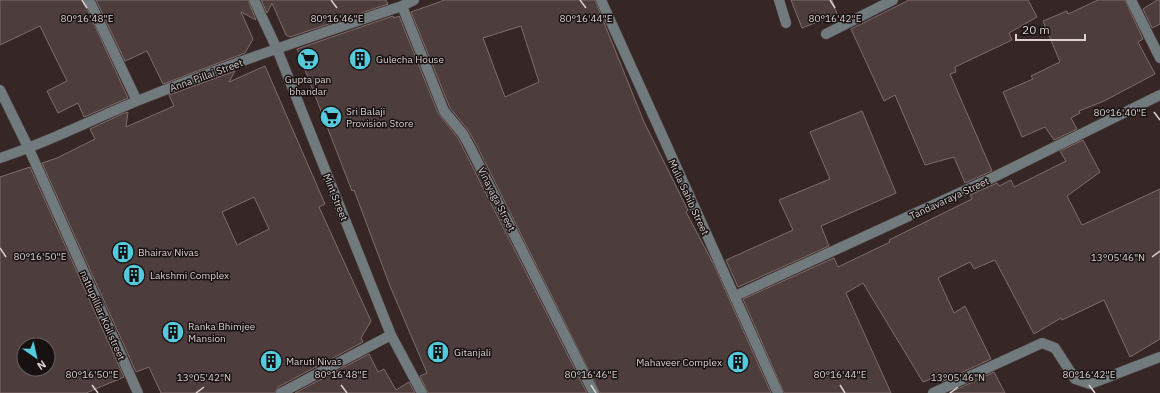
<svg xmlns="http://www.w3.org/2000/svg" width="1160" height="393" font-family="'IBM Plex Sans',sans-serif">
<rect width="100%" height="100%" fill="#362626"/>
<!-- building -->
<path fill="#4e3d3d" stroke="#806d6d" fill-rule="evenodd" d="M0,0H83L128,98L84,117L78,103L58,113L47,91L67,81L40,26L0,45Z
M96,0H248L256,20L241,12L253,39L245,53L163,84L147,51L125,61Z
M261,0H386L388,4L290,37L286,35L272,3L267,13Z
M445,0H595L644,122L688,210L686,212L714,265L771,393H600L476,144L468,130L450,108L411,12ZM521,26L539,82L505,97L483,38Z
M791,0H832L837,14L802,28Z
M909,0H1028L1037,17L1009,33L1012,40L955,67L956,72L950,74L992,171L965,183L954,157L925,165L895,95L884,101L851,29Z
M1098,0H1125L1143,39L1138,42L1155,74L1104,101L1079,111L1080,113L1071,118L1077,129L1054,140L1045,127L1022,137L1003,92L1033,79L1031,76L1060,62L1043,21L1067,11L1068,14Z
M1157,0H1160V24L1152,28L1143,9Z
M393,16L394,18L399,16L438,113L458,138L464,150L587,393H428L420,376L427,373L390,286L354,190L352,191L297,49Z
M265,66L325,204L319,207L371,321L361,338L363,342L278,387L275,393H161L149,367L136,372L42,163L57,158L95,139L90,129L122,114L128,112L126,127L174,106L169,95L235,71L229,82ZM254,197L269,229L237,245L222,212Z
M862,111L896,193L821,226L829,246L738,287L726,260L793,230L779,200L830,179L810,132Z
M1083,140L1100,172L1067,196L1082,225L1160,189V339L1130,357L1104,300L1062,320L1061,318L1034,334L995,260L974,269L970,262L938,278L954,313L965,306L991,359L941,382L938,376L923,382L863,283L846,293L891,393H784L743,299L834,258L838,267L890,242L889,240L972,199L970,195L997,183L999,186L1011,180L1014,187L1066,161L1060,151Z
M30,167L124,377L86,393H0V177ZM24,345H48V369H24Z
M369,354L378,372L384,369L396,390L409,382L415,393H295Z
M994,372L1005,393H949Z"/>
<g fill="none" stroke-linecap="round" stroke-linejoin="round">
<!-- minor casing -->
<g stroke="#504141" stroke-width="11">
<path id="minor" d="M89,0L137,101
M254,0L277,49L391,335L422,393
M601,0C660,131 720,262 778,393
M779,0L786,23
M1131,0L1160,58
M402,6L444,111L463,134L470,147L594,393
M826,34L893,0
M0,90L29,149L138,393
M0,158C47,143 91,120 137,101C224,66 313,36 402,6L414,0
M735,296L994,177L1160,95
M281,393L391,335
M933,393L1042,343L1055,348L1075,379L1090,384L1160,357"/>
</g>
<!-- minor -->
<use href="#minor" stroke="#717a7c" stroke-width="10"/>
</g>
<!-- ticks -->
<path fill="none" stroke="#dbd0d0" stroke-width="1.5" d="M82,0L87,8M331,0L337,8M580,0L586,8M830,0L835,8M1154,112L1160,120M0,248L6,257M1152,257L1160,251M92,385L98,393M341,385L347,393M591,385L596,393M840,385L845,393M1089,385L1095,393M196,393L204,387M950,393L958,387"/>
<!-- icons -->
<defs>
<g id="supermarket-disc" transform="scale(1.15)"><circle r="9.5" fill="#54cadc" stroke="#181111"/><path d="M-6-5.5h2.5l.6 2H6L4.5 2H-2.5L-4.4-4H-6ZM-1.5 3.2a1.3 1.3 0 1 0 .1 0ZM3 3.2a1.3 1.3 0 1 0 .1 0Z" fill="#111"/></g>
<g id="building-disc" transform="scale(1.15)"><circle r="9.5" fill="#54cadc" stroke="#181111"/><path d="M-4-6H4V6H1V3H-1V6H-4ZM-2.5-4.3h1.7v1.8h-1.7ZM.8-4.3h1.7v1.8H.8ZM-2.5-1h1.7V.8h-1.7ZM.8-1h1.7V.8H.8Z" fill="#111"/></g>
</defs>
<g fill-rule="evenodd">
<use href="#supermarket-disc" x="308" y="59"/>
<use href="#building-disc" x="360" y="59"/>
<use href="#supermarket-disc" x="331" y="117"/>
<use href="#building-disc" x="123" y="252"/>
<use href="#building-disc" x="134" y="275"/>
<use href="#building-disc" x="173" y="332"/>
<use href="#building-disc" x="438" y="352"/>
<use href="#building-disc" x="271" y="361"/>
<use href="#building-disc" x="738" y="362"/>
</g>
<g text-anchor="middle" stroke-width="3" stroke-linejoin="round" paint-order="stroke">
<!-- poi labels -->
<g font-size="10" fill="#dbd0d0" stroke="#181111" text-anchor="start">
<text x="376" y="63">Gulecha House</text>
<text x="308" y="83" text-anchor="middle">Gupta pan<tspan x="308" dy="12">bhandar</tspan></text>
<text x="346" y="115">Sri Balaji<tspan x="346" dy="12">Provision Store</tspan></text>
<text x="138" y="256">Bhairav Nivas</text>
<text x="150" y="279">Lakshmi Complex</text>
<text x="188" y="330">Ranka Bhimjee<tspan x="188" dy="12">Mansion</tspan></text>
<text x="454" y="356">Gitanjali</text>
<text x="286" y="365">Maruti Nivas</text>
<text x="722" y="366" text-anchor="end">Mahaveer Complex</text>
</g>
<!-- street labels -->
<g font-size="10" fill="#dbd0d0" stroke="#181111">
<text transform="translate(206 75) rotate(-20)" y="4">Anna Pillai Street</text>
<text transform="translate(336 197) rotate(68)" y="4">Mint Street</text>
<text transform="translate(689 197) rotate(65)" y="4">Mulla Sahib Street</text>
<text transform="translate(949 198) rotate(-25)" y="4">Tandavaraya Street</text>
<text transform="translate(497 199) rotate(63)" y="4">Vinayaga Street</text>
<text transform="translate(103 315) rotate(66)" y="4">nattupilliar Koil street</text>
</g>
</g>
<g font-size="10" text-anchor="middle" fill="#dbd0d0" stroke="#181111" stroke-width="3" stroke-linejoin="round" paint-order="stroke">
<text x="337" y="22">80°16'46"E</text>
<text x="87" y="22">80°16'48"E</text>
<text x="586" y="22">80°16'44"E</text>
<text x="835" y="22">80°16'42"E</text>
<text x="1120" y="116">80°16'40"E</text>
<text x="40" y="260">80°16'50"E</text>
<text x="1118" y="261">13°05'46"N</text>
<text x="92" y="378">80°16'50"E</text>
<text x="341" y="378">80°16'48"E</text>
<text x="591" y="378">80°16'46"E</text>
<text x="840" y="378">80°16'44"E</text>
<text x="1089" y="378">80°16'42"E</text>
<text x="204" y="381">13°05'42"N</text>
<text x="958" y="381">13°05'46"N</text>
</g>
<!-- north arrow -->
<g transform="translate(36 357) rotate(146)"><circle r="19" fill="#181111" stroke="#665d5d"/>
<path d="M0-3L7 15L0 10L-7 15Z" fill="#54cadc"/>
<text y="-6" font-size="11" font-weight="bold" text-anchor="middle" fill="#dbd0d0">N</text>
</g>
<!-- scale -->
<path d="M1016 34v6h69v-6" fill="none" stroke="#dbd0d0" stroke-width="2"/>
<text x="1022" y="34" font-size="12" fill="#dbd0d0" stroke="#181111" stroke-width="3" paint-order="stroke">20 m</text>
</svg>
